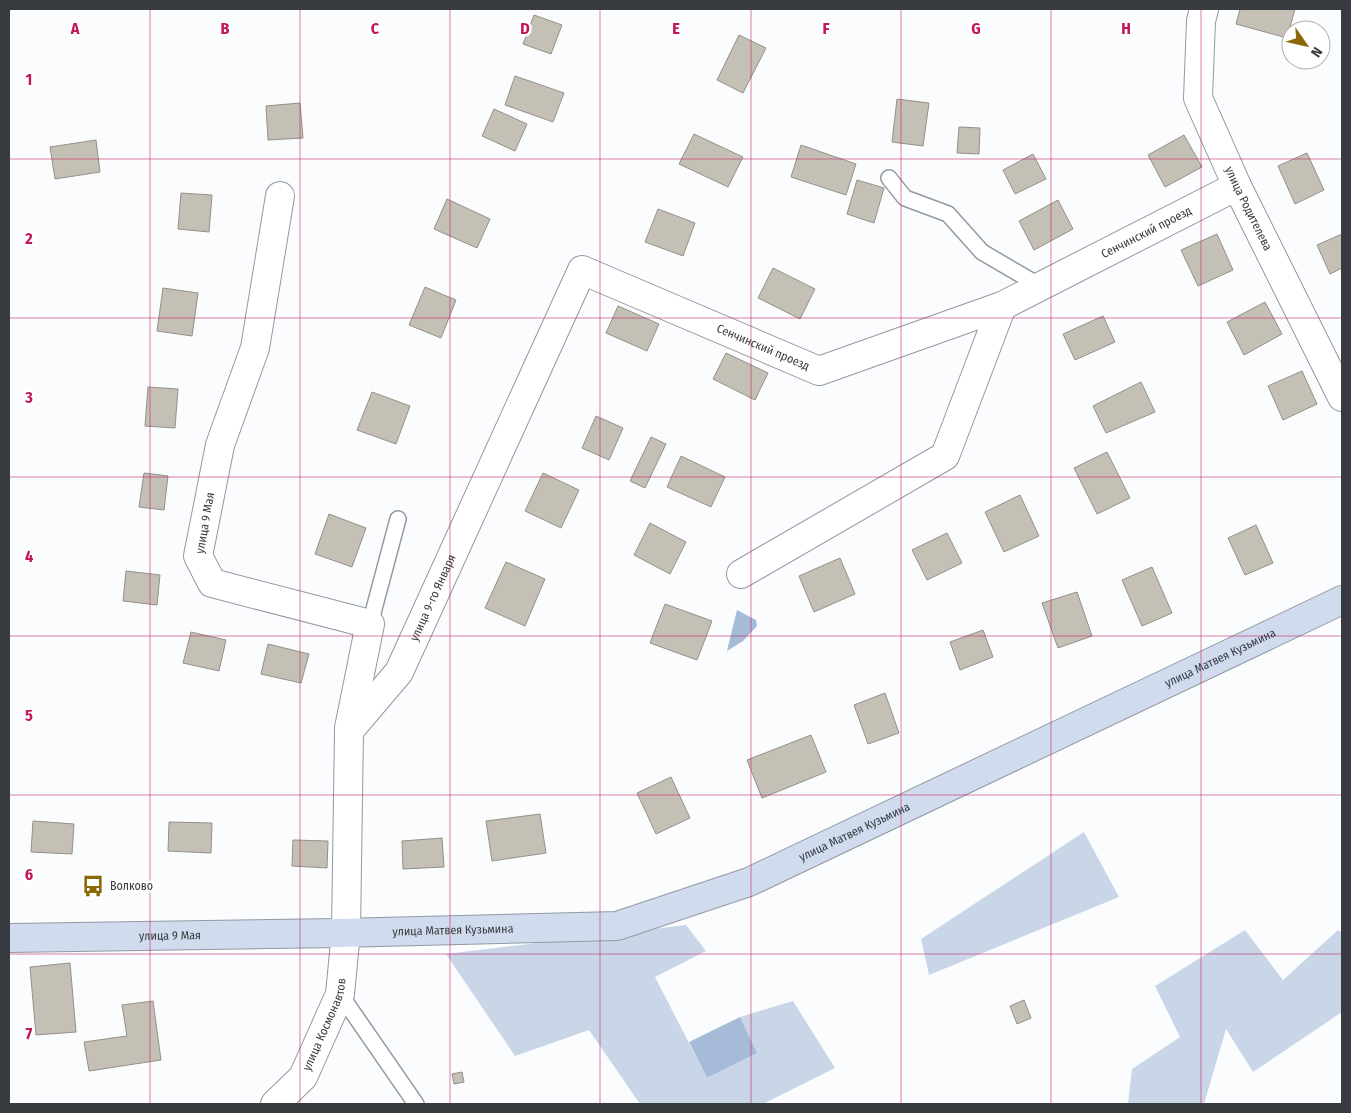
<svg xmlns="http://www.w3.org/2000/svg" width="1351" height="1113" font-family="'Fira Sans Condensed',sans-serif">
<rect width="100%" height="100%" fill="#fafcfe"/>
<!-- green -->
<path fill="#c8d6e8" d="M1084,832L1119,897L929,975L921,939Z
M686,925L706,951L655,977L707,1078L757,1053L740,1017L793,1001L835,1068L763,1104H640L589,1030L515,1056L446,954Z
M1245,930L1283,980L1338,930L1342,933V1012L1253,1072L1226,1029L1204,1104H1128L1132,1069L1180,1037L1155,986Z"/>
<!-- water -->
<path fill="#a5bbd8" d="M737,610L756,620L757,626L743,641L727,651Z
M740,1017L757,1053L707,1078L689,1042Z"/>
<!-- building -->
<path fill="#c5c0b6" stroke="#959087" d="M1240,9H1295L1287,38L1236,24Z
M534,15L562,25L551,54L523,44Z
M739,35L766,48L743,93L717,80Z
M515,76L564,93L553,122L505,105Z
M897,99L929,103L923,146L892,142Z
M300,103L303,138L268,140L266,106Z
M494,109L527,124L515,151L482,136Z
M959,127L980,128L979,154L957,153Z
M694,134L743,157L728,187L679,164Z
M1184,135L1202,167L1165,187L1148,155Z
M96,140L100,172L55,179L50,147Z
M801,145L856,164L846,195L791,177Z
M1307,153L1324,190L1295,204L1278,166Z
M1033,154L1046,179L1015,194L1003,170Z
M857,180L884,188L874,223L847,214Z
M181,193L212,195L209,232L178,229Z
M447,199L490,219L477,248L434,229Z
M1058,200L1073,229L1034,250L1019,221Z
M658,209L695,223L683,256L645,242Z
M1217,234L1233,270L1198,286L1181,250Z
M1342,234V268L1330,274L1317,245Z
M773,268L815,289L800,319L758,298Z
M425,287L456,300L441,338L409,325Z
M163,288L198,293L192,336L157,331Z
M1265,302L1282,334L1244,355L1227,322Z
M618,306L659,324L647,351L606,333Z
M1103,316L1115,342L1075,360L1063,334Z
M726,353L768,373L755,400L713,379Z
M1302,371L1317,404L1283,420L1268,386Z
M1141,382L1155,412L1106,433L1093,406Z
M148,387L178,389L175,428L145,426Z
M372,392L410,406L396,444L357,430Z
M596,416L623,428L609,460L582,448Z
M651,437L666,444L645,488L630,481Z
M1107,452L1130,498L1097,514L1074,468Z
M681,456L725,477L711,507L667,487Z
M144,473L168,476L164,510L139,507Z
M543,473L579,490L561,528L525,511Z
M1020,495L1039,536L1004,552L985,512Z
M329,514L366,528L352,567L315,554Z
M650,523L686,542L670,574L634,555Z
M1256,525L1273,563L1245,575L1228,538Z
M947,533L962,563L927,580L912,550Z
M840,558L855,594L814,612L799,576Z
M506,562L545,579L525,626L485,608Z
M1152,567L1172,613L1142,626L1122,580Z
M126,571L160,575L157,605L123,601Z
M1077,592L1092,636L1058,648L1042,603Z
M665,604L712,621L697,660L650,643Z
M983,630L993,657L960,670L950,642Z
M191,632L226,640L219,671L183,663Z
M268,644L309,654L301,683L261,674Z
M885,693L899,733L868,744L854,705Z
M811,735L826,772L762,798L747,760Z
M671,777L690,818L656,834L637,793Z
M540,814L546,853L492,861L486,821Z
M33,821L74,824L72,854L31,852Z
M169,822L212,823L211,853L168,851Z
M442,838L444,867L403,869L402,841Z
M293,840L328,841L327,868L292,866Z
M70,963L76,1032L36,1035L30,967Z
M1024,1000L1031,1018L1017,1024L1010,1006Z
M153,1001L161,1060L89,1071L84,1042L127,1036L122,1005Z
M462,1072L464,1082L454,1084L452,1074Z"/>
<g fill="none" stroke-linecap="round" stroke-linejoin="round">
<!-- lane casing -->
<g stroke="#9399a2" stroke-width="18">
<path id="lane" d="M889,178L905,198L948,214L982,252L1040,286
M370,624L398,519
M340,994L416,1104"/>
</g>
<!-- street casing -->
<g stroke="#9399a2" stroke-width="30">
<g id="street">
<path id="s1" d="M1204,9L1201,21L1198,98L1237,186L1342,397"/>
<path d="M280,196L255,348L220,445L198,556L212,583L370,624L349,728"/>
<path d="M741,574L945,456L1002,306"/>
<path id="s2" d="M275,1104L303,1077L340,994L346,932L349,731L399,672L582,270L819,371L1002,306L1237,186"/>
</g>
</g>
<!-- secondary casing -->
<g stroke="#9399a2" stroke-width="30">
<g id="secondary">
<path id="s3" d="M9,938L339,933L617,926L749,882L1342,600"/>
</g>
</g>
<!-- lane -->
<use href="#lane" stroke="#fff" stroke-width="15"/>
<!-- street -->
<use href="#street" stroke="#fff" stroke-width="28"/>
<!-- secondary -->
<use href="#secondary" stroke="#d0dced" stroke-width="28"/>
</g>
<!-- grid -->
<path fill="none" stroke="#c2185b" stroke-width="1" stroke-opacity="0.55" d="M150,9V1104M300,9V1104M450,9V1104M600,9V1104M751,9V1104M901,9V1104M1051,9V1104M1201,9V1104M9,159H1342M9,318H1342M9,477H1342M9,636H1342M9,795H1342M9,954H1342"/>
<!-- icons -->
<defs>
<g id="bus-bare" transform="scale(1.725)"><path d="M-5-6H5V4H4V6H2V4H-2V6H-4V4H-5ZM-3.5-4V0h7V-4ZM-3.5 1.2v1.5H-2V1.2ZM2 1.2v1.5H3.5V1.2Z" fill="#8b6808" stroke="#fff" stroke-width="2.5" paint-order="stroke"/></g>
</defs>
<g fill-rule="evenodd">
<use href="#bus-bare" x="93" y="886"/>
</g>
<g text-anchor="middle" stroke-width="5" stroke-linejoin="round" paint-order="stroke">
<!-- street labels -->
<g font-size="12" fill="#373a3e" stroke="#fff">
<text dy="4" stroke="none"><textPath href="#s1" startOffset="211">улица Родителева</textPath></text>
<text dy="4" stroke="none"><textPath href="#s2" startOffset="1526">Сенчинский проезд</textPath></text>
<text dy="4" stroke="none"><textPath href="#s2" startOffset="1109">Сенчинский проезд</textPath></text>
<text transform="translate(205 523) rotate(-80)" y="4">улица 9 Мая</text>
<text dy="4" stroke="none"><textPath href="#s2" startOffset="552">улица 9-го Января</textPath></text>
<text dy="4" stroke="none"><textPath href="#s3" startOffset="1269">улица Матвея Кузьмина</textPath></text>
<text dy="4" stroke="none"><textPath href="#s3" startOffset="864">улица Матвея Кузьмина</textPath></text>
<text dy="4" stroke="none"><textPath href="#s3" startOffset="444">улица Матвея Кузьмина</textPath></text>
<text dy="4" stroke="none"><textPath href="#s3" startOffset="161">улица 9 Мая</textPath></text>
<text dy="4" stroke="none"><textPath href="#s2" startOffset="96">улица Космонавтов</textPath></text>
</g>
<!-- poi labels -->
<g font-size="12" fill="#373a3e" stroke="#fff" text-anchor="start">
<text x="110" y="890">Волково</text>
</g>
</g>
<g font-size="16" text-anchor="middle" font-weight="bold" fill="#c2185b" stroke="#fff" stroke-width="5" stroke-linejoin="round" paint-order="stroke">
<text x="75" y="34">A</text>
<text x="225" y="34">B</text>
<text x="375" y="34">C</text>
<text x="525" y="34">D</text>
<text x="676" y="34">E</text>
<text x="826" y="34">F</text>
<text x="976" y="34">G</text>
<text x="1126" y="34">H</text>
<text x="29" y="85">1</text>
<text x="29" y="244">2</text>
<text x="29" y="403">3</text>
<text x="29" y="562">4</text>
<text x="29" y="721">5</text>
<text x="29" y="880">6</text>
<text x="29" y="1039">7</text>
</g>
<!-- border -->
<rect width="1351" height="1113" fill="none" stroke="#373a3e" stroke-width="20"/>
<!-- north arrow -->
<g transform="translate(1306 45) rotate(124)"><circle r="24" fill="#ffffff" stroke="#afb0b2"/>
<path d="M0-4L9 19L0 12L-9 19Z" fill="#8b6808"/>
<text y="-8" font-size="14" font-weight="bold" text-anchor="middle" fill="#373a3e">N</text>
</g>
</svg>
